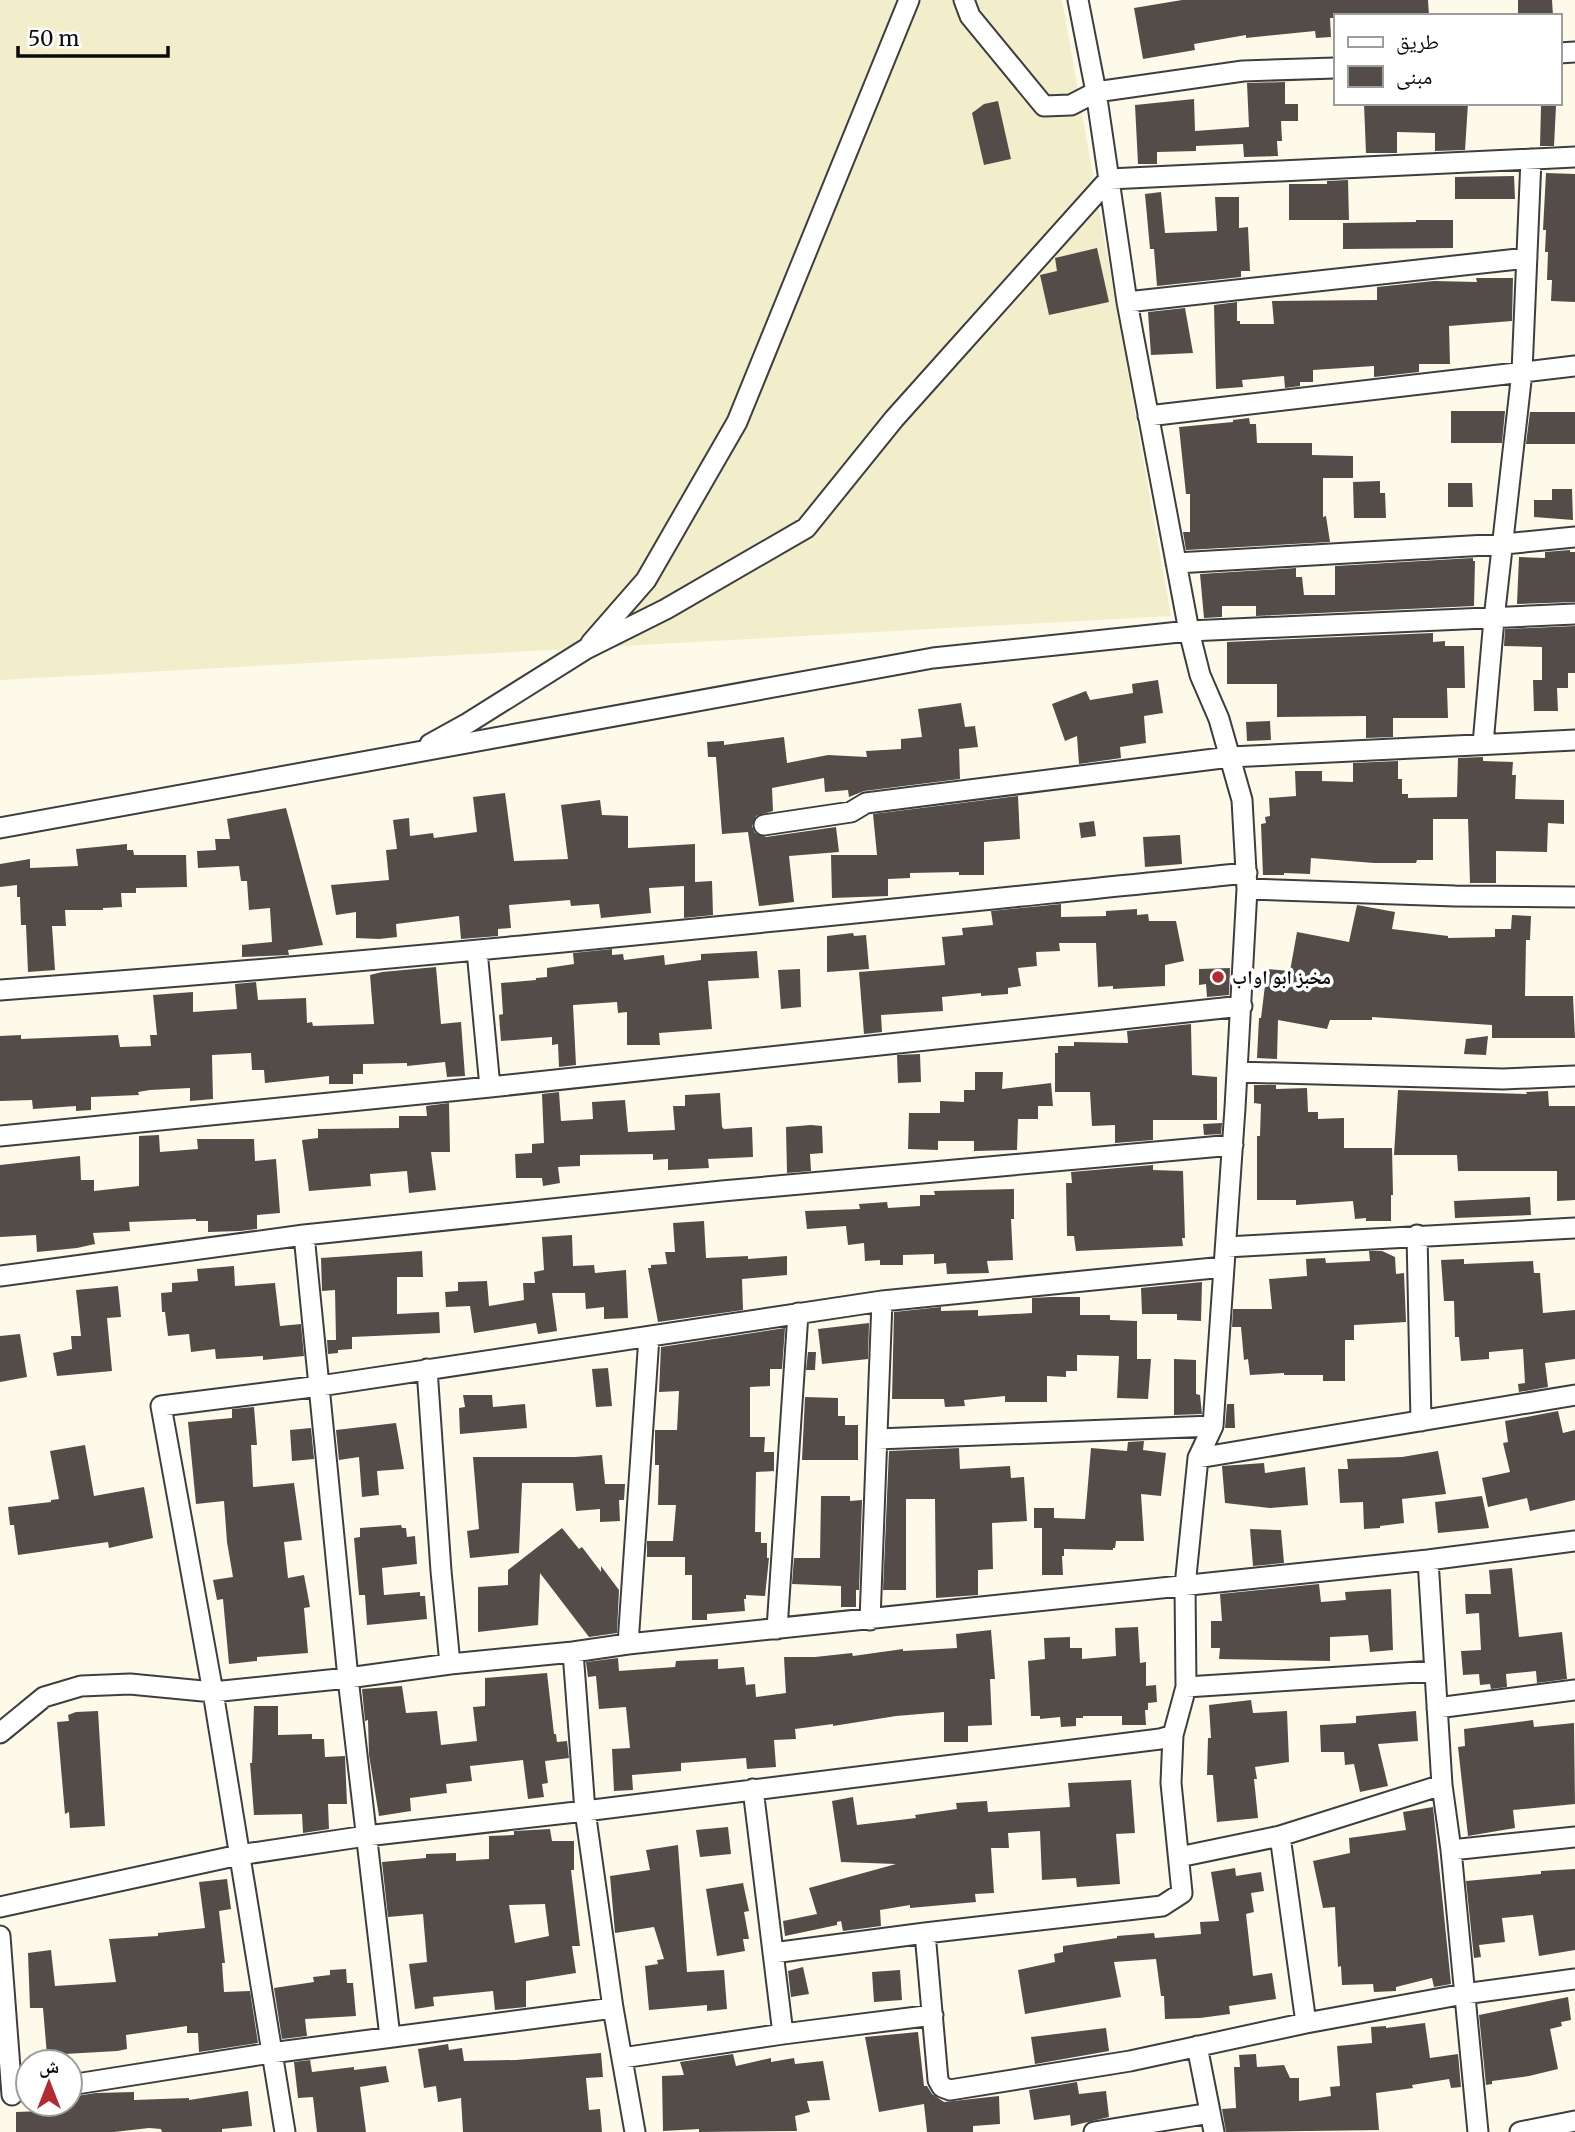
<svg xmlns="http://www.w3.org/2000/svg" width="1575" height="2132" font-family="Merriweather,'Noto Naskh Arabic',serif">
<rect width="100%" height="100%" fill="#fefae9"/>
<!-- farmland -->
<path fill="#f2eecb" d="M0,0H1062L1171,616L0,680Z"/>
<!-- building -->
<path fill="#534c48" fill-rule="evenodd" d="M1182,0H1428L1429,16H1335V18H1330L1331,37L1316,38L1315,31L1246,38V35L1194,44L1195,50L1143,59L1134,8Z
M1518,0H1552L1553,16H1518Z
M1285,82V104H1298V121H1281L1282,141H1277L1278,156L1244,157L1243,144L1196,146V151L1157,152V164H1138L1135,105L1194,99L1195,131L1249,127L1247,83Z
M998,101L1011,159L984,165L972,113L984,104Z
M1393,103V105L1436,106V103H1468L1465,150L1435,151V133L1397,132V153H1366L1364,104Z
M1541,106H1556L1554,146H1540Z
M1546,173L1575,174V302L1551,301L1552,280H1547L1548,252H1545L1546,230H1543Z
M1514,176L1515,199H1455V177Z
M1348,180L1349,220H1289V184H1327V181Z
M1161,192L1165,233L1217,231L1215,197H1239V228L1248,227L1250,271H1241V277L1157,286L1154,249H1150L1145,194Z
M1416,220H1453V248L1343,249V223L1416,222Z
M1097,248L1109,302L1049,315L1040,275L1057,271L1055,258Z
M1476,278H1513L1512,321L1449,326L1450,364H1419V372L1374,377V366L1313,370V382H1300V386L1285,388L1284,376L1242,380L1243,387L1216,389L1214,305L1237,302V321H1240V324H1274L1272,301L1377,300V287L1434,281L1477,282Z
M1185,308L1193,353L1151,355L1148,312Z
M1451,411H1505L1502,443H1451Z
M1530,412H1575V444H1526Z
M1249,418L1250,424H1256L1257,443H1312V455L1353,456V478H1323V517L1326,516L1330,542L1186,550L1183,532H1190V494H1186L1179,427L1233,422V420Z
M1380,481V493H1385L1386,518H1354L1353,482Z
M1448,483H1472L1473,507H1448Z
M1552,489H1572L1573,520L1534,517V500H1552Z
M1570,550V552H1575V602L1517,604L1519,557L1545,558V552Z
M1473,558V561H1475L1474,606L1256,616V606H1222V617L1204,618L1200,574L1296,568V577H1302L1304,595H1335V566Z
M1575,626V673H1568V688H1557L1558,711H1534L1533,680H1542V647L1504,646L1505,629Z
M1433,633V642L1445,641V646H1464L1465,688H1447L1448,718H1393V737L1366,738V716L1277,717V684H1227V642Z
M1158,680L1163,713L1144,716L1146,743L1120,747L1121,758L1079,764L1077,736L1065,741L1052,704L1086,691L1090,700L1133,693L1132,684Z
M961,703L965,727L975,726L978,747L959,749L960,779L864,791L849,797L848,790L825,792L824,778L772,788L773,811L756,816L752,826L755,833L766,837L836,827L839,852L789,856L794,902L759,906L748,832L722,834L716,757H708L707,742L724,741V745L784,737L787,763L828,755L867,757L866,751L901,749V739L922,737L918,709Z
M1270,721L1271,740L1247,741L1246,722Z
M1483,757V761L1513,762L1512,775H1516L1515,799L1564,800V824L1548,823L1547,852L1496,851V883H1470L1468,819H1433V860H1417L1416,863H1374L1311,858L1310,874L1284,873V875H1263L1261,824L1266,823L1265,817L1270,816L1269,798L1296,796L1295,771H1322V781L1353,782V763L1398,761V779H1402V794H1408V798L1457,797L1458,758Z
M505,793L514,861L568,859L561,805L600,800L602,815L628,816V848L695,844V882L712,881L713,915L684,918V886L649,888L651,913L601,918L599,904L571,906L570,900L509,905L511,928L498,929V936L461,939L459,916L396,924L397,937L379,939L356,938V912L336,915L331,885L389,880L386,850L397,849L393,820L409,818L410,836L433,833L434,838L477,832L473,797Z
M1018,796L1020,839L984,842V875H959V872L910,873V878L888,879V896L832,898L831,855H877L873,814Z
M286,808L323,945L288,950L289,955L242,957V945L272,942L270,908L249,910L247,881H241L239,866L198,868L197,851L216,850L215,839H230L227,819Z
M1094,821L1096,836L1081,838L1079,823Z
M1180,835L1182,864L1145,867L1143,837Z
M127,844V850H133L134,855H186L187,887L136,888V893H121L122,907L103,908V910H65L66,926H52L55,970L28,972L26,925H21L20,897H17V885L0,887V864L30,859V868L78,866L76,849Z
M1061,904V917L1106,916V911L1137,909V915L1148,914L1149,921H1176L1184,961L1165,965V986L1113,989V986L1098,987L1096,943H1059L1060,951L1036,952L1037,966L1018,968L1021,986L1008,988V994L981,996V993L942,997L943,1011L881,1015L882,1032L864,1034L859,972L945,965L942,937L963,935L962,928L993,925L991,911Z
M1357,905L1395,912L1392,929L1448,936V938L1495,937V929H1511L1512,915L1531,916L1530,940H1526L1525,996H1573L1575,1038H1492V1025L1372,1017V1020H1330L1327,1029L1278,1020L1277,1059L1257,1058L1259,1018H1261L1267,969L1290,971L1297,932L1349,942Z
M853,933L854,936L866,935L869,969L827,972V936Z
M612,949V955L623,954L624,960L664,955L665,965L701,960V954L757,951L759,978L708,981L712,1029L659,1033L660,1045H627V1012L618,1013L617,1002L573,1005L576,1065L559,1067L558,1044L552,1045V1037L501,1041L499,1015L503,1014L501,983L536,980V978L547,977V968L574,964L573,953Z
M436,967L441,1024L461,1022L465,1076L447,1077L445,1062L407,1066V1063L363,1064V1074H353V1084H329V1076L265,1083L264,1070H252L251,1053L212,1055L213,1099L190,1101V1088L150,1090L138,1092L139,1095L91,1097V1110L76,1111V1106L33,1109L32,1100L0,1101V1036L21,1035V1039L118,1035L120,1047L151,1046L150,1035H157L153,995L193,992V1012L237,1009L235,984L256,982L258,1000L306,998L307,1023L312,1022L313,1026L374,1024L370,975L382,972Z
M1230,968L1229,995L1207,997L1206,984L1199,985V969Z
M800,969L801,1007L781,1009L778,970Z
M1191,1024L1192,1075L1217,1077V1120H1153V1140L1115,1143V1125L1092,1126L1090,1092H1055V1053H1058V1046H1074V1042L1128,1043L1127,1031Z
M1488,1036L1486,1055L1464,1054L1466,1039Z
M920,1054L921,1082L898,1083L897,1055Z
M975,1072H1003L1002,1089L1051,1083L1053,1106H1038V1119H1018L1017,1150L974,1151V1141H938V1150L908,1149L909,1113H940V1101L964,1102V1090H975Z
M1254,1085H1276V1089L1307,1088L1308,1112H1318V1119L1344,1118V1148H1392L1393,1195H1391V1221H1366V1218L1355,1219L1353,1201L1296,1205V1200H1257V1136H1260L1261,1104L1254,1103Z
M1398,1090L1527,1094L1526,1092L1548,1091L1549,1106H1575V1200L1557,1201V1171H1458L1457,1155H1394Z
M559,1092L561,1121L593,1119L592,1102L625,1100L628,1132L675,1130L673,1106H685V1095L720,1093L722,1127L724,1129L752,1127L753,1157L708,1159L709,1168L668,1170V1159L653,1160V1154L580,1155V1166L558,1167L560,1183L543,1186L542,1178H516L515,1154L532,1153V1144L544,1143L542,1094Z
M449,1103L450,1152H431L436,1190L409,1193L407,1171L370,1174L371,1186L309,1191L302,1140L318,1138V1129L399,1128V1116H427L426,1106Z
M1222,1123L1221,1134L1204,1135L1203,1124Z
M811,1125L822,1126L823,1153L810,1154L811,1171L787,1173L786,1127Z
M159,1135L160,1152L198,1149L197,1139H254L255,1161L276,1159L280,1213L257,1215V1229L240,1231L208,1232V1221H196V1219L129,1222L130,1231L93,1233L95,1244L77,1248L37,1252L36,1235L0,1237V1165L80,1156L81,1180H94V1191L139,1186V1136Z
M1153,1165V1170L1183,1171L1185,1238H1182L1183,1246L1076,1251L1074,1236H1067L1066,1183H1072L1071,1172Z
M1014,1189V1219H1011L1013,1260L987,1261L989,1273L947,1274L946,1263L934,1264V1254L903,1255V1265H880V1260L865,1261L864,1243L848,1245L846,1226L807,1229L805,1211L860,1209L859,1204L887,1202L888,1208L920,1206V1195H935L934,1191Z
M1530,1197L1531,1215L1455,1218L1454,1201Z
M704,1221L706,1258L748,1256V1259L787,1256V1275L742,1279L743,1310L658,1322L648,1268H651V1265L667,1264L665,1252H675L673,1223Z
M572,1235L573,1266L594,1265L595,1273L626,1270L628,1318L604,1319V1307L586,1309L585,1293H552L557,1331L538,1334L536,1323L474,1333L470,1306L446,1307L445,1292L458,1291V1282L487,1281L489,1306L524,1300L523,1283H535L534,1272L544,1270L542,1237Z
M422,1251L423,1277H397V1314L439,1312L440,1333L352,1337V1349L338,1350V1353L328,1354L327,1340H336L335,1290L322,1291L321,1258Z
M1369,1251H1382L1395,1257L1396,1274L1404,1273L1406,1322L1354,1325V1340H1345V1381H1323V1375H1284V1373L1250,1375L1248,1359L1244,1360L1241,1327H1232L1233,1309H1272L1269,1279L1307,1276L1306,1259L1325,1258L1326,1263L1370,1261Z
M1464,1259V1264L1533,1261L1534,1273H1540L1543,1313L1575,1310V1359L1545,1363L1548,1387L1519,1392L1518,1384L1525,1383L1523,1349L1489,1352V1359L1461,1361L1459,1337H1455L1454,1301H1444L1441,1260Z
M234,1266L235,1286L275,1283L280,1326L301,1324L304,1356L263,1360V1356L216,1359L215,1349L191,1352L189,1334L168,1336L165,1312H162L161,1293L172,1292V1283L198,1281L197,1269Z
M1202,1282L1201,1321L1177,1320V1314H1142L1141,1288Z
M118,1286L121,1317L107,1318L112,1371L57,1376L53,1353L72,1349L71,1336H81L76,1290Z
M1051,1297H1080V1315H1110V1320L1137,1321V1359H1151L1148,1399L1117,1398L1119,1356L1077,1355V1371H1066V1377L1047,1376V1402H1005V1396L964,1400L965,1406L945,1407L944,1399H892L894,1312L941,1307V1311L978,1310V1316L1032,1313V1298Z
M869,1323L868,1359L822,1364L818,1329Z
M785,1328L782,1369H770V1386L750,1387V1437H765L764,1452H774V1471L756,1472L755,1532H761V1543H767V1558H769L765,1596L746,1595V1599H744L745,1611L707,1614V1620H692V1575H685V1557H647V1541H673L676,1505H658L659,1465H655V1430H677L679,1391L659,1392L661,1347Z
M20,1334L27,1377L0,1382V1336Z
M808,1352H816L815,1370H806Z
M1174,1359L1196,1360V1394L1200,1395L1202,1414L1174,1415Z
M608,1368L612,1406L596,1407L592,1369Z
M463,1395H492L493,1407L525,1404L527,1428L460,1434L459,1408L465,1407Z
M805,1397L838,1398V1416H845V1425H858V1460H802Z
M1227,1404H1234L1235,1428H1225Z
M254,1407L257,1445H251L253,1487L294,1483L302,1540L284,1542L288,1578L304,1575L310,1607L304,1608L308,1653L257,1657V1661L229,1664L223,1599L217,1600L213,1580L233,1577L227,1542L224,1501L196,1504L188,1422L232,1418V1409Z
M1558,1411L1563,1433L1575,1430V1500L1530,1511L1527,1498L1488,1507L1482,1478L1510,1472L1503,1443L1508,1442L1505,1421Z
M396,1423L404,1469L377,1471L379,1495L362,1497L359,1457L339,1460L336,1430Z
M311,1428L314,1459L292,1461L290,1430Z
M1144,1441L1143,1450L1166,1453L1161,1496L1141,1494L1144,1541H1116L1115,1548H1113V1550L1064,1549V1556H1062L1063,1575H1042V1528H1034V1508H1054V1518L1085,1519L1091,1448L1127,1451L1128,1442Z
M85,1445L94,1496L144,1487L153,1538L109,1548L108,1542L18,1555L14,1525H10L8,1507L51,1502V1500L59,1499L50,1451Z
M959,1448L960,1469L1010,1466L1011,1478L1024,1477L1027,1521L992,1523L993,1569L978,1570V1595L936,1598L935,1499H906V1590H883L889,1451Z
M1438,1451L1446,1494L1402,1499L1404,1523L1380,1526V1528L1364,1529L1363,1502L1340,1503L1338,1469H1348L1347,1459L1402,1457Z
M602,1455L605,1484H625L624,1500H619L620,1521L600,1522V1509L576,1511L573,1483H522L519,1553L470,1558L467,1531L479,1529L473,1457H575Z
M1264,1463L1265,1473L1305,1467L1308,1505L1270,1508L1225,1503L1222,1466Z
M821,1496H850V1501L862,1500L859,1590H856V1607H841V1586L792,1584L794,1558H820Z
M1482,1496L1489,1528L1438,1533L1435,1502Z
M401,1525L402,1528H406L407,1537L415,1536L417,1564L382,1568L384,1595L420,1592V1596H425L427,1619L367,1625L365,1595H359L354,1538L360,1537V1528Z
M562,1528L579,1549L582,1547L601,1572V1566L619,1590L617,1633L589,1637L540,1573L538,1625L478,1632V1587L508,1585V1570Z
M1250,1529L1281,1530L1284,1563L1253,1566Z
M1512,1568L1519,1637L1562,1632L1567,1679L1537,1683L1536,1671L1506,1674L1507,1687L1491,1689L1490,1684L1480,1685L1479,1674L1463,1675L1461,1651L1481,1650L1479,1613L1466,1614L1465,1594H1491L1489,1570Z
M1319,1584L1321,1602L1346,1600L1345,1592L1391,1589L1393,1650L1370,1652L1368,1635L1330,1637V1661L1219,1659L1220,1648H1211V1621H1222L1220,1594Z
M1138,1627L1140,1663L1146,1662V1686L1156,1685L1157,1702L1148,1703V1710H1145L1146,1725H1122V1716H1083V1718H1076V1726L1061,1727L1060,1717L1040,1719V1716H1031L1028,1661L1045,1659L1044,1638L1070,1637V1648H1082V1659L1116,1656L1115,1628Z
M991,1630L995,1679H990L992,1725L968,1726V1742H944V1712L896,1716L833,1726V1724L795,1729L796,1739L774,1740L776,1767L747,1769L746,1758L681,1763V1771L632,1775L633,1790L614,1791L612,1749L630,1748L626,1707L599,1709L596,1676L588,1677L586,1662L618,1658L619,1671L675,1667L676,1661L718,1659V1669L744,1667L746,1685L755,1684L756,1697L786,1693L784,1657H815L852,1653L853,1656L903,1649V1651L957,1648L956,1634Z
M547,1673L554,1734H556L557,1742L567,1741L569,1758L545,1761L548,1783L542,1784L544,1797L528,1799L523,1760L470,1766L472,1781L446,1784L447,1793L410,1798L411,1811L379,1816L369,1755L368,1720L365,1721L362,1689L402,1686L406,1713L437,1711L441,1745L477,1741L473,1707L485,1706V1678Z
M1251,1700L1253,1713L1287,1711L1289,1762L1255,1767L1257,1779H1254L1258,1818L1217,1822L1213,1775H1207L1208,1738H1211L1209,1705Z
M254,1706H278V1735L312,1734V1739H324L325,1757L345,1756L347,1804H328L329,1829L303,1833L302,1814L254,1815L250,1763H252Z
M98,1711L105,1826L70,1828L69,1812L65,1814L57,1722L69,1721L68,1715L76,1712Z
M1416,1711L1418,1741L1378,1744L1388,1786L1360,1792L1354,1764L1345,1765L1344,1752H1321L1320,1725L1356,1723V1716Z
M1533,1720L1534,1727L1574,1723L1575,1804L1513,1810L1515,1828L1468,1836L1458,1747L1465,1746L1464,1729Z
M1131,1780L1135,1833L1116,1834L1120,1884L1077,1887L1076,1878L1042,1880L1040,1831L1008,1833L1009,1848H991L994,1893L975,1894L976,1902L910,1908V1905L880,1910L881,1926L843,1931L841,1921L837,1922V1925L785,1936L783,1921L817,1914L809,1888L896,1864L841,1862L832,1801L853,1797L857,1825L916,1818L915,1815L957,1809L956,1803L987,1801L988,1812L1070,1807L1068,1783Z
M1433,1807L1451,1984L1434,1987L1432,1978L1396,1987V1991L1374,1992L1373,1984L1342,1985L1341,1966L1338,1967L1335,1907L1323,1908L1313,1861L1350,1853L1349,1838L1406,1830L1403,1812Z
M728,1827L731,1854L700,1857L696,1830Z
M550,1829L552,1841H574V1870H571L580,1946H572L576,1973L526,1981V2007L495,2010L493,1991L433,1997L434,2006L415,2009L409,1964L427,1962L423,1914L388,1917L382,1862L426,1858V1854L456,1853V1861L489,1859V1836L514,1835V1831ZM545,1904L549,1936L515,1943L509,1905Z
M678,1845L687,1972L724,1970L727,2009L707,2011V2005L649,2010L645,1966L658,1964L657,1960L664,1959L654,1927L615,1933L610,1876L650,1870L646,1850Z
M1235,1868L1236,1876L1261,1872L1264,1891L1251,1893L1254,1912L1246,1914L1253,1976L1272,1973L1276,1999L1229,2006L1230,2014L1200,2018L1165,2019L1164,1996H1161L1156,1959L1114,1962L1121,1997L1025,2014L1018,1970L1055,1962L1054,1954L1063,1952V1946L1117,1938V1936L1154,1933L1155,1938L1201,1934L1200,1922L1219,1921L1211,1872Z
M1575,1869V1950L1539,1956L1533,1915L1502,1918L1505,1942L1479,1945L1481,1957L1474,1958L1466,1881L1541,1874V1871Z
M227,1879L231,1909L219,1911L225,1963H222L224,1992L250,1991L258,2043L199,2052L198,2033H187V2026L126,2035L127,2049L117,2051L47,2055L43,2008H30L28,1953L51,1950L55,1986L116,1982L109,1939L158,1936V1933L205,1928L199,1882Z
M743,1883L749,1911L744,1912L749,1939H743L745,1951L717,1956L706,1889Z
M803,1967L809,1994L791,1997L788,1971Z
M346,1969L347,1983H353L356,2016L305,2019L307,2036L282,2039L274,1988L314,1982L313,1977L330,1975V1970Z
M900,1970L902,2000L874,2002L872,1972Z
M1568,1997L1571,2020L1561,2022L1562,2026L1550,2029L1558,2069L1529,2076L1492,2081V2084L1486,2085L1479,2015Z
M1425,2023L1430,2058L1458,2054L1461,2087L1451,2088L1449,2079L1412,2085L1413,2088L1376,2093L1379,2130L1226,2132L1222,2109L1236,2108L1234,2067H1240L1239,2055L1256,2054L1257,2067L1284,2065L1290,2078H1299V2101L1331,2096L1330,2087L1340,2086L1337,2046L1372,2043L1371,2027L1386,2026V2028Z
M1106,2028L1109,2051L1035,2064L1031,2037Z
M918,2032L924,2086H927L932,2094L944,2102L999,2096L1000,2124L973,2126V2132H927L924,2104L879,2112L865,2037Z
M448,2044L449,2050L462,2048L464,2061L516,2060L601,2053L603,2077L586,2078L589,2110L600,2109L602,2132H463L461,2098L438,2102L436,2086L424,2088L418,2049Z
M733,2054L736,2066L771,2058V2062L794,2058L795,2064L823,2061L830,2100L807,2101L810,2112L795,2116L797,2131L699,2132V2129L663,2131L662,2076L684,2075L680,2062Z
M310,2060L312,2072L354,2067V2070L386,2066L389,2082L360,2087L366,2132H317L313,2097L298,2098L294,2062Z
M1077,2082L1079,2094L1106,2091L1109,2117L1071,2126L1070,2115L1034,2120L1029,2090Z
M248,2091L252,2126L222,2129V2132H162L161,2129L149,2128L114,2132H16V2112L69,2110L70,2097L96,2093L134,2092V2100L189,2098V2100Z"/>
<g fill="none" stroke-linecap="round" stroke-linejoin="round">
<!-- street casing -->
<g stroke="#3e3e3e" stroke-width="23">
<path id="street" d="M964,0L970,16L1044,106L1071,105L1096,92L1243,71L1335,68
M1559,53L1575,52
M1127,302L1527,258
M1148,416L1575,366
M1176,563L1504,544L1575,537
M591,643L646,580L737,422L909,0
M430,744L468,723L586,649L666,609L806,528L894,419L1109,179L1575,157
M1483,744L1494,619L1522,372L1531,159
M764,825L851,812L866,803L1230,757L1575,740
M0,828L933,658L1189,631L1575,614
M1247,889L1455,896L1575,897
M477,951L490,1087
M0,990C417,960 832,915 1247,873
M1237,1072L1503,1079L1575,1076
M0,1136L490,1087L1242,1006
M304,1235L348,1678L390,2037
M1417,1235L1421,1421
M1226,1247L1575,1228
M0,1276L304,1235L722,1191L1233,1145
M427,1369L441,1571L450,1664
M877,1439L1213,1426
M1198,1458L1575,1395
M1428,1560L1442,1785L1451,1850L1478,2132
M870,1620L882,1301
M777,1629L798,1313
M628,1644L649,1337
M573,1652L585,1811L613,2008L635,2132
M1186,1687L1434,1671
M1437,1708L1575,1690
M0,1733L44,1697L81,1686L130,1684L213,1692L348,1678L450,1664L573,1652L628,1644L1428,1560L1575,1541
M753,1789L783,2034
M1280,1836L1306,2023
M1451,1850L1575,1837
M1179,1857L1280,1836L1442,1785
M0,1907L239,1855L366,1836L585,1811L1160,1739L1173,1735
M925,1933L938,2080L942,2087L950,2090L1130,2061L1306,2023L1464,1994L1575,1979
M0,1936L12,2095
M773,1953L925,1933L1162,1906L1182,1893L1171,1783L1173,1735L1186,1687L1185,1586L1198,1458L1213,1426L1235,1108L1247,889L1242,800L1219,719L1200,675L1189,631L1127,302L1096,92L1078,0
M1197,2046L1214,2132
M622,2058L783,2034L933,2015
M70,2085L271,2053L613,2008
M285,2132L213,1692L161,1406L320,1386L882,1301L1224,1267
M1094,2132L1210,2113
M1520,2132L1575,2121"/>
</g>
<!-- street -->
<use href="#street" stroke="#fff" stroke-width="19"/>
</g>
<!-- markers -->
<circle fill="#b32a32" stroke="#fff" stroke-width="2.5" cx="1218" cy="977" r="7"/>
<g text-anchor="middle" stroke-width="7" stroke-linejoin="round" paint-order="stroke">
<!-- poi labels -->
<g font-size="19" font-weight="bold" fill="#0b0b0b" stroke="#fff" text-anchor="start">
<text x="1232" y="984">مخبز ابو اواب</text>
</g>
</g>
<!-- legend -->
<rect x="1334" y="14" width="228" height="91" fill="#ffffff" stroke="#9d9d9d" stroke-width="2"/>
<rect x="1348" y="37" width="35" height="10" fill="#ffffff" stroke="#9d9d9d" stroke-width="2"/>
<text x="1396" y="49" font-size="21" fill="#0b0b0b">طريق</text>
<rect x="1348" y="66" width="35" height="21" fill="#534c48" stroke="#9d9d9d" stroke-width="2"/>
<text x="1396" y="84" font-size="21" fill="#0b0b0b">مبنى</text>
<!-- north arrow -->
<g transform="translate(49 2083)"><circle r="33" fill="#ffffff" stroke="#9d9d9d" stroke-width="2"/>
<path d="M0-5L12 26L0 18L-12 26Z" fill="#b32a32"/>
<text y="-10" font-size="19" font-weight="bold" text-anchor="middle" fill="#0b0b0b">ش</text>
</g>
<!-- scale -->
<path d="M18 46v10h150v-10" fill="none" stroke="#0b0b0b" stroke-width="3.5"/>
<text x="28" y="46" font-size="21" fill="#0b0b0b" stroke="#ffffff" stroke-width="5" paint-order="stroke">50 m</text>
</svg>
